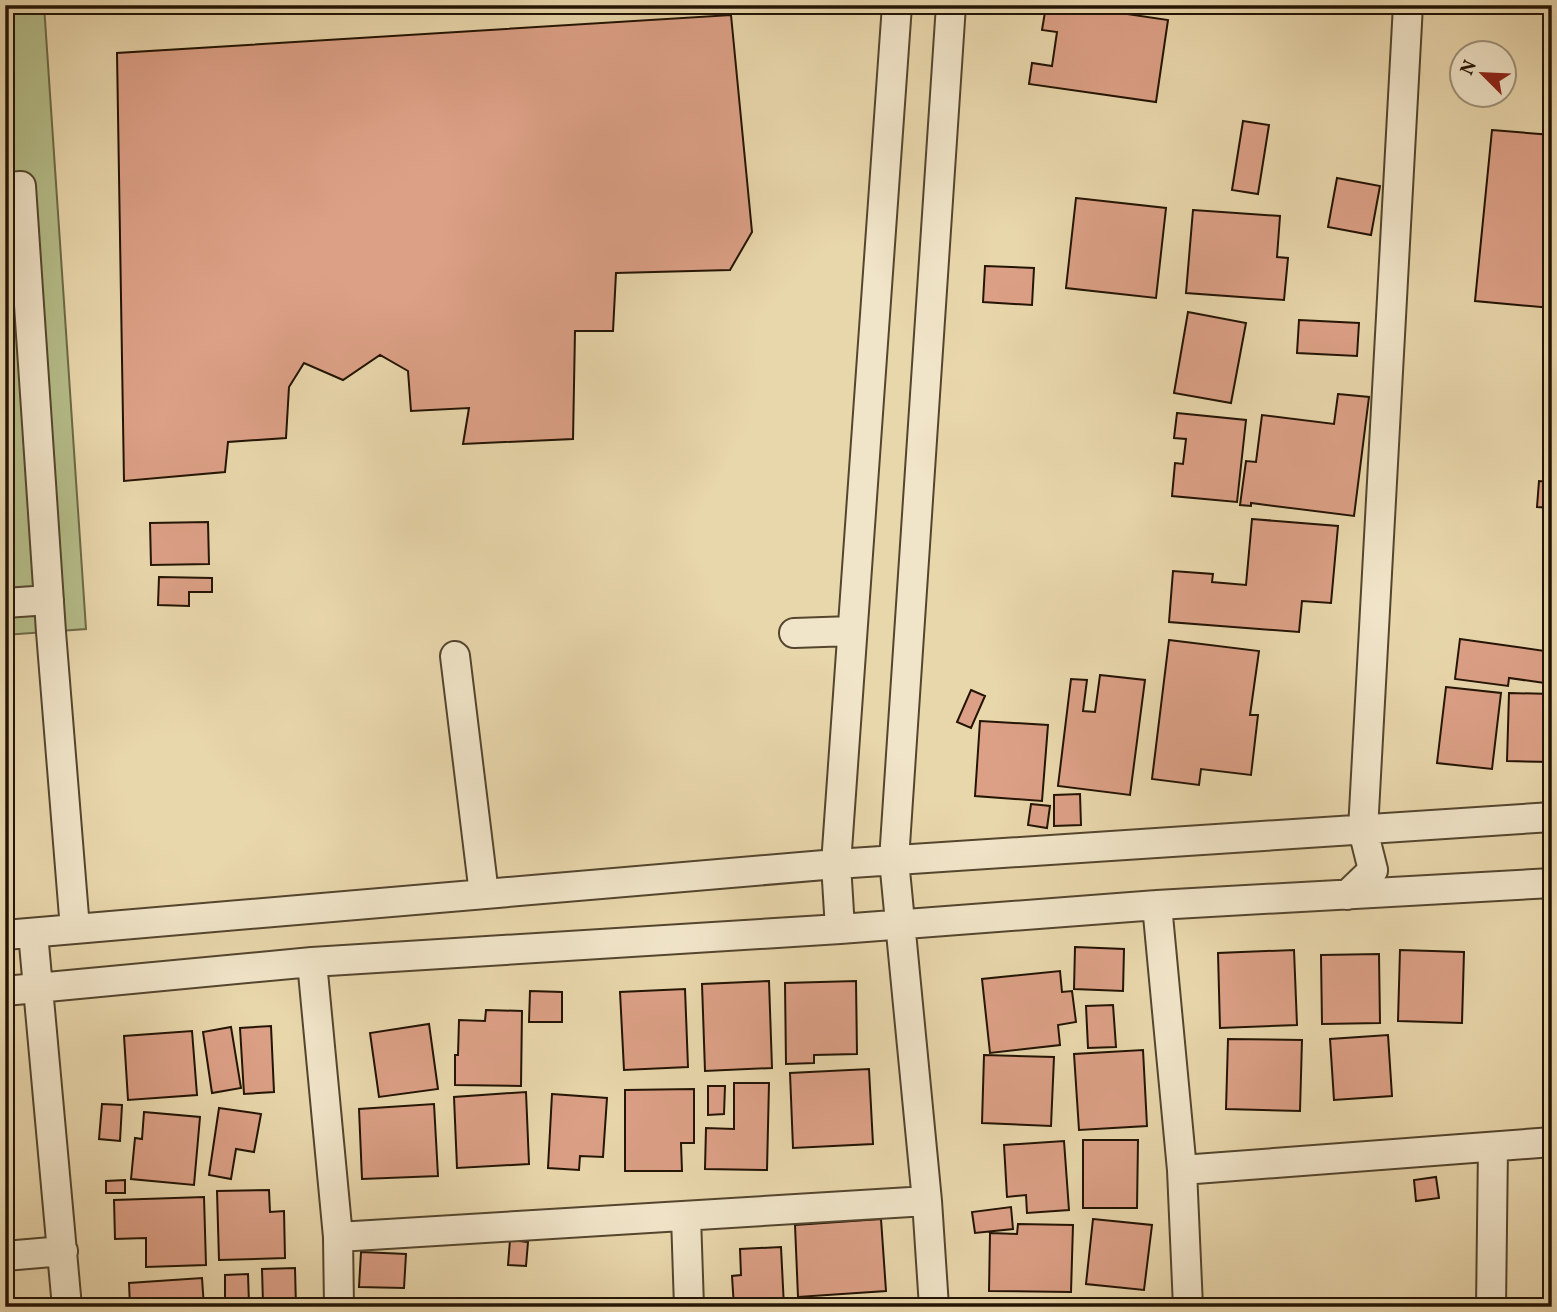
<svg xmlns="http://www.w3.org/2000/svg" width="1557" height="1312" font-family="Vollkorn,serif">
<rect width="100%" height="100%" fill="#e9d7ac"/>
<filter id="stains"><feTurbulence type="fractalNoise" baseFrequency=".00286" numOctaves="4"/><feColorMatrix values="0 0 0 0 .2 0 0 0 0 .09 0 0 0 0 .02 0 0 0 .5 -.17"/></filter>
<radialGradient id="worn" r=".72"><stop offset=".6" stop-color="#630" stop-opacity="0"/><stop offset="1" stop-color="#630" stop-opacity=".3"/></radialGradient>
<!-- green -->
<path fill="#b5be8a" stroke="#6c6947" stroke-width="2" d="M5,5H44L86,629L5,635Z"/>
<!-- building -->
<path fill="#dca086" stroke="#231404" stroke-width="2" d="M1002,5H1066L1168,20L1156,102L1029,84L1032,63L1052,66L1057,32L1042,30L1045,12Z
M1117,5H1159L1158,11Z
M731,15L752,232L730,270L616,273L613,331H575L573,439L463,444L469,408L411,411L408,371L380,355L343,380L304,363L289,387L286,438L228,442L225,472L124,481L117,53Z
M1243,121L1269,125L1258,194L1232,190Z
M1492,130L1552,135V308L1475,301Z
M1337,178L1380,186L1371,235L1328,227Z
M1076,198L1166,208L1156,298L1066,288Z
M1193,210L1280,216L1277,257L1288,258L1284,300L1186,293Z
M985,266L1034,268L1032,305L983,302Z
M1188,312L1246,323L1231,403L1174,393Z
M1299,320L1359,323L1357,356L1297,353Z
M1338,394L1369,397L1354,516L1251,503V506L1240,505L1246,461L1256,462L1262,415L1334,424Z
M1177,413L1246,420L1237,502L1172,496L1175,463L1183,464L1186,439L1174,438Z
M1552,461V508L1537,507L1539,481L1550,482Z
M1252,519L1338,526L1331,603L1302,601L1299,632L1169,622L1173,571L1213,574L1212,582L1246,585Z
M208,522L209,564L151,565L150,523Z
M159,577L212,578V592H189V606L158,605Z
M1460,639L1552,652V684L1509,678L1508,686L1455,679Z
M1169,640L1259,651L1250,715H1258L1251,775L1201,769L1199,785L1152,779Z
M1100,675L1145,680L1130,795L1058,786L1071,679L1087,680L1083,711L1095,712Z
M1446,687L1501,693L1492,769L1437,763Z
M971,690L985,696L971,728L957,722Z
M1509,693L1552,694V762L1507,761Z
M980,721L1048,725L1042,801L975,796Z
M1080,794L1081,825L1054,826V795Z
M1031,804L1050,806L1047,828L1028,825Z
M1075,947L1124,949L1123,991L1074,989Z
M1294,950L1297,1025L1220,1028L1218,953Z
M1400,950L1464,952L1462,1023L1398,1021Z
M1379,954L1380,1023L1322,1024L1321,955Z
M1060,971L1062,992L1072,991L1076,1022L1058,1025L1060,1045L990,1053L982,979Z
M769,981L772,1068L705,1071L702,984Z
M856,981L857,1054L814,1055V1063L786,1064L785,983Z
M685,989L688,1067L624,1070L620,992Z
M530,991L562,992V1022H529Z
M1113,1005L1116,1047L1088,1048L1086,1006Z
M486,1010L522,1011L521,1086L455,1085V1055H458L459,1020L485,1021Z
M429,1024L438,1089L379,1097L370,1033Z
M271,1026L274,1092L244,1094L240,1028Z
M231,1027L241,1088L212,1093L203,1032Z
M192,1031L197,1095L128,1100L124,1036Z
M1388,1035L1392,1096L1334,1100L1330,1039Z
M1228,1039L1302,1040L1300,1111L1226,1109Z
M1143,1050L1147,1126L1079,1130L1074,1054Z
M984,1055L1054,1057L1051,1126L982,1123Z
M869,1069L873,1144L793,1148L790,1073Z
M734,1083H769L767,1170L705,1169L706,1128L734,1129Z
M708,1086H725L724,1114L708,1115Z
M694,1089V1143H681L682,1171H625V1090Z
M526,1092L529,1164L457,1168L454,1097Z
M552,1094L607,1098L603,1157L580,1156L579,1170L548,1168Z
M102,1104L122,1105L120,1141L99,1139Z
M434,1104L438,1176L362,1179L359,1109Z
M219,1108L261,1114L254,1152L236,1149L231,1179L209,1175Z
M144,1112L200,1117L194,1185L131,1179L135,1138L142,1139Z
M1083,1140H1138L1137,1208H1083Z
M1064,1141L1069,1210L1027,1213L1026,1195L1007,1197L1004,1145Z
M1436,1177L1439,1198L1416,1201L1414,1180Z
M125,1180V1193H106V1181Z
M269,1190L270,1212L284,1211L285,1258L219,1260L217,1191Z
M204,1197L206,1265L146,1267V1238L115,1239L114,1200Z
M1011,1207L1013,1229L975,1233L972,1212Z
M881,1219L886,1291L798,1297L795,1225Z
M1093,1219L1152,1225L1144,1290L1086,1284Z
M1018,1224L1073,1225L1071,1292L989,1291L990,1233L1017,1234Z
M510,1240L528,1242L526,1266L508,1265Z
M781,1247L784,1307H734L732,1276L741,1275L740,1249Z
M361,1252L406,1254L404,1288L359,1287Z
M295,1268L296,1307H225V1275L248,1274L249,1304H263L262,1269Z
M202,1278L204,1307H130L129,1283Z
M1097,1302L1146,1305V1307H1097Z"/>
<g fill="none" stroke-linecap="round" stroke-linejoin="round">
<!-- minor casing -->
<g stroke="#54452e" stroke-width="32">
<path id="minor" d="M5,187L21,186L51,632L75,929
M5,603L49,600
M794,633L852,631
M455,656L484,894
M1347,895L1373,870L1363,830L1408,5
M1157,905L1182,1170L1188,1307
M840,929L836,864L897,5
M33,933L67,1307
M5,935L836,864L1552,817
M312,962L338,1237L339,1307
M5,991L312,962L840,929L1157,905L1552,883
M1182,1170L1552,1142
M686,1216L689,1307
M338,1237L927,1201
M5,1256L63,1251
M934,1307L927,1201L894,860L951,5
M1491,1307L1493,1147"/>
</g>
<!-- minor -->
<use href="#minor" stroke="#f1e5c9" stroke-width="28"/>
</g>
<!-- margin -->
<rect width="1557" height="1312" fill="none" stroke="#e9d7ac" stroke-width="28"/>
<rect x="7" y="7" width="1543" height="1298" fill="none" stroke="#231404" stroke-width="3.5"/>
<rect x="14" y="14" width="1529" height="1284" fill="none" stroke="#231404" stroke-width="2"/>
<!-- north arrow -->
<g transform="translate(1483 74) rotate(294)"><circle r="33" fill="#f1e5c9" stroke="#9f917a" stroke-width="2"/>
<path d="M0-5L12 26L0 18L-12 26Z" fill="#8f2418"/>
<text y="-10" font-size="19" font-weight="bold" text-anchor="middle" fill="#231404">N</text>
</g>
<rect width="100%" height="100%" filter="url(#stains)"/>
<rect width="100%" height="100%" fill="url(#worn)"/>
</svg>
